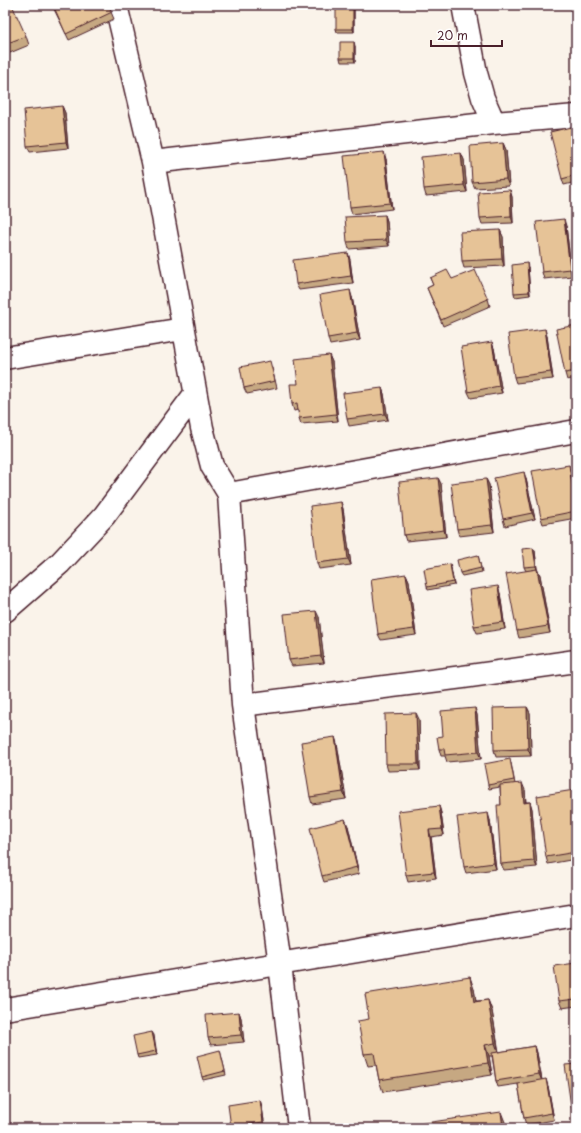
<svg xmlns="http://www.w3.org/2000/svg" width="581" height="1133" font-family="'Playpen Sans',sans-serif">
<rect width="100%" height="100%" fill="#faf3ea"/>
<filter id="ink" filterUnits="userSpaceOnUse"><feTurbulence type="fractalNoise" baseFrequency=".025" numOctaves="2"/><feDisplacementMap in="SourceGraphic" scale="8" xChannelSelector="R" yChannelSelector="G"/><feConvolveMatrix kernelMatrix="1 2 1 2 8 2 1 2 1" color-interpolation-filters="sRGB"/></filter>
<g filter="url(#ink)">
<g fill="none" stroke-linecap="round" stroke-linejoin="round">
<!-- minor casing -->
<g stroke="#4a1f2b" stroke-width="25">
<path id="minor" d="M116,5L153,162
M463,5L476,73L483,98L494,123
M5,358L183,329
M229,494L576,431
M5,611L60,563L104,516L195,394
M243,705L463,677L576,661
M299,1128L280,964L243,705L229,494L212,466L202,428L153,162L494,123L576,116"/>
</g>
<!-- tertiary casing -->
<g stroke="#4a1f2b" stroke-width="25">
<path id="tertiary" d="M5,1009L576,915"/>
</g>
<!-- minor -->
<use href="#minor" stroke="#fff" stroke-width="22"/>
<!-- tertiary -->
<use href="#tertiary" stroke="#fff" stroke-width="22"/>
</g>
<!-- wall -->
<path fill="#c6a882" stroke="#4a1f2b" d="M5,5L26,36L29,45L5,55Z
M52,5H108L114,19L69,40Z
M353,5L354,9V32H337L336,29Z
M355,46V62H341L340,58Z
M62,106L65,113L68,148L30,152L27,146Z
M576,127V182L564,185L562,179Z
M503,143L506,150L509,186L475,188L472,182Z
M461,153L464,160L467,192L426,196L424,189Z
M386,159L392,209L352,214L350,207Z
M510,190L512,197L513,223L482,224L480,218Z
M385,215L387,221L389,246L349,249L347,242Z
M566,226L572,276L544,279L542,272Z
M500,230L503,237L504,266L464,268L462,261Z
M348,253L350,260L353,283L299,290L296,284Z
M528,267L530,295L515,297L514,293Z
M430,278L452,279L488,299L490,306L443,326L427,288L433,285Z
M352,297L360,340L330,345L328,338Z
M576,325V378L567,380L565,373Z
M547,336L553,379L516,383L514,377Z
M494,348L502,393L471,398L468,392Z
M329,355L332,362L338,421L301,424L299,418L298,410L294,411L292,404L298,384Z
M272,368L277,388L247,394L244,388Z
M382,388L384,394L388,420L349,426L347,419Z
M571,472L576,498V518L543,524L541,518Z
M438,478L441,484L446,537L406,541L404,535Z
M486,479L489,485L494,532L459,536L457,529Z
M526,479L535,519L505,526L503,519Z
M341,502L343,509L351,565L319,569L317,563Z
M535,551L537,569L540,575L550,633L519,638L517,631L526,571L524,567Z
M478,555L482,572L462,576L460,573Z
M451,568L454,585L428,590L427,587Z
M406,574L409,581L416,635L381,640L378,634Z
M500,593L505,629L477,633L474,626Z
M319,617L324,663L292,666L289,660Z
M527,707L530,713L531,756L496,757L494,750Z
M475,708L477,715L481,759L447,762L445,756H441L439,749L443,736Z
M419,719L420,770L388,771L386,764Z
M335,737L337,744L346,799L312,804L310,797Z
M511,763L515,784L525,790L526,802H530L532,809L537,867L504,870L501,864V805L500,787L489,789L488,785Z
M574,790L576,796V859L548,864L546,857Z
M439,806L441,813L444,835L431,837L436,878L408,882L406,875Z
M490,820L496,869L466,873L464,867Z
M348,826L359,874L324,882L322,876Z
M576,963V1006L562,1008L559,1001Z
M474,989L476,1001L488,1000L492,1011L499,1052L535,1046L537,1053L542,1080L548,1086L554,1120L526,1125L524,1118L518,1084L498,1087L496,1081L492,1056H489L492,1075L383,1092L379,1080L376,1065L368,1066L364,1054L369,1019Z
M239,1012L241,1018L244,1042L211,1045L208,1038Z
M152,1032L157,1055L138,1058L137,1055Z
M220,1050L226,1075L203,1080L202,1077Z
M576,1064V1112L574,1113L571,1106Z
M260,1100L262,1107L265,1128H232L231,1127Z"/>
<!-- shaded-wall -->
<path fill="#a1886a" stroke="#4a1f2b" d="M353,5L354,9V32L353,29Z
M354,42L355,46V62L354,58Z
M62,106L65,113L68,148L66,142Z
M503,143L506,150L509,186L506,179Z
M384,152L386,159L392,209L390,203Z
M461,153L464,160L467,192L464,185Z
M510,190L512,197L513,223L511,216Z
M385,215L387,221L389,246L386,240Z
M564,219L566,226L572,276L570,269Z
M500,230L503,237L504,266L502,259Z
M348,253L350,260L353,283L351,276Z
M527,263L528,267L530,295L529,292Z
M350,290L352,297L360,340L357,333Z
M545,329L547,336L553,379L551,372Z
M492,342L494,348L502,393L499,386Z
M329,355L332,362L338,421L336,414Z
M382,388L384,394L388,420L385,414Z
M569,465L571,472L576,498V506Z
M524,472L526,479L535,519L532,513Z
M438,478L441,484L446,537L444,530Z
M486,479L489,485L494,532L492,525Z
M341,502L343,509L351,565L348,559Z
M533,548L535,551L537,569L536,566Z
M450,564L451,568L454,585L453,582Z
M537,569L540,575L550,633L548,626Z
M406,574L409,581L416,635L414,629Z
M498,586L500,593L505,629L503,622Z
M316,611L319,617L324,663L321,656Z
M527,707L530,713L531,756L528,749Z
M475,708L477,715L481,759L478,752Z
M416,713L419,719L420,770L418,764Z
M335,737L337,744L346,799L343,792Z
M522,783L525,790L526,809L524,803Z
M574,790L576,796V805Z
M530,802L532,809L537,867L534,861Z
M439,806L441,813L444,835L442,829Z
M488,813L490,820L496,869L494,863Z
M345,819L348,826L359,874L357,867Z
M429,830L431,837L436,878L434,872Z
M470,977L474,989L478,1013L474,1002Z
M488,1000L492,1011L499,1055L495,1043Z
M239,1012L241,1018L244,1042L241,1035Z
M152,1032L154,1035L157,1055L156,1051Z
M485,1045L489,1056L492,1075L488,1063Z
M535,1046L537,1053L542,1081L539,1074Z
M546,1079L548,1086L554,1120L552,1113Z
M260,1100L262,1107L265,1128L263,1122Z
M501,1112L505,1122V1128H503Z"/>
<!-- building -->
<path fill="#e6c397" stroke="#4a1f2b" d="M5,5H12L26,36L5,44Z
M53,5H108L112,12L66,34Z
M336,5H353V29H336Z
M340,42H354V58H340Z
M62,106L66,142L27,146L24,110Z
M575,126L576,128V175L562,179L550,132Z
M503,143L506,179L472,182L470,146Z
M384,152L390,203L350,207L344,156Z
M461,153L464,185L424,189L421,157Z
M510,190L511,216L480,218L478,192Z
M385,215L386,240L347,242L345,217Z
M564,219L570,269L542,272L536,222Z
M500,230L502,259L462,261L460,232Z
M348,253L351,276L296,284L293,260Z
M527,263L529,292L514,293L512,265Z
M447,270L452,279L475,270L488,299L441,320L427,288L433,285L430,278Z
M350,290L357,333L328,338L320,295Z
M576,325V371L565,373L556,329Z
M545,329L551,372L514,377L508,334Z
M492,342L499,386L468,392L461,347Z
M329,355L336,414L299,418L297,403L292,404L290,384H298L295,359Z
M270,361L275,381L244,388L240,367Z
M382,388L385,414L347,419L343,393Z
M569,465L576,506V511L541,518L532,471Z
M576,468V483L572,469Z
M524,472L532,513L503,519L494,478Z
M438,478L444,530L404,535L399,482Z
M486,479L492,525L457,529L451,483Z
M341,502L348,559L317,563L310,506Z
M533,548L536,566L524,567L522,549Z
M478,555L481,568L460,573L457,560Z
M450,564L453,582L427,587L424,569Z
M537,569L548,626L517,631L506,574Z
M406,574L414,629L378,634L371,579Z
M498,586L503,622L474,626L469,590Z
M316,611L321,656L289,660L284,614Z
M527,707L528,749L494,750L493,708Z
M475,708L478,752L445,755L444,749H439L437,737L443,736L441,711Z
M416,713L418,764H386L385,714Z
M335,737L343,792L310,797L301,742Z
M510,759L514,780L488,785L484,764Z
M522,783L524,803L530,802L534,861L501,864L497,805H501L500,785Z
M574,790L576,805V852L546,857L537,796Z
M439,806L442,829L429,830L434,872L406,875L398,811Z
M488,813L494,863L464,867L457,817Z
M345,819L357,867L322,876L310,828Z
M576,963V999L559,1001L554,966Z
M470,977L474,1002L488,1000L495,1043L485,1045L488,1063L379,1080L374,1053L364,1054L358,1021L369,1019L365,994Z
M239,1012L241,1035L208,1038L206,1015Z
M152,1032L156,1051L137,1055L133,1036Z
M535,1046L539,1074L496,1081L492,1053Z
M220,1050L225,1071L202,1077L197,1056Z
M576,1064V1106H571L565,1065Z
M546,1079L552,1113L524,1118L518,1084Z
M260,1100L263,1122L231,1127L228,1105Z
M501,1112L503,1128H390Z"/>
</g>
<!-- margin -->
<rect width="581" height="1133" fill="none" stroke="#fff" stroke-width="20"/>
<rect x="10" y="10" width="561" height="1113" fill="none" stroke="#4a1f2b" stroke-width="1.5" filter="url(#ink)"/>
<!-- scale -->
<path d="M431 40v6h71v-6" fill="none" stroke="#4a1f2b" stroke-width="2"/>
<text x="437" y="40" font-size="12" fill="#4a1f2b" stroke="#ffffff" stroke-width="3" paint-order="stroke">20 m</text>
</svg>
